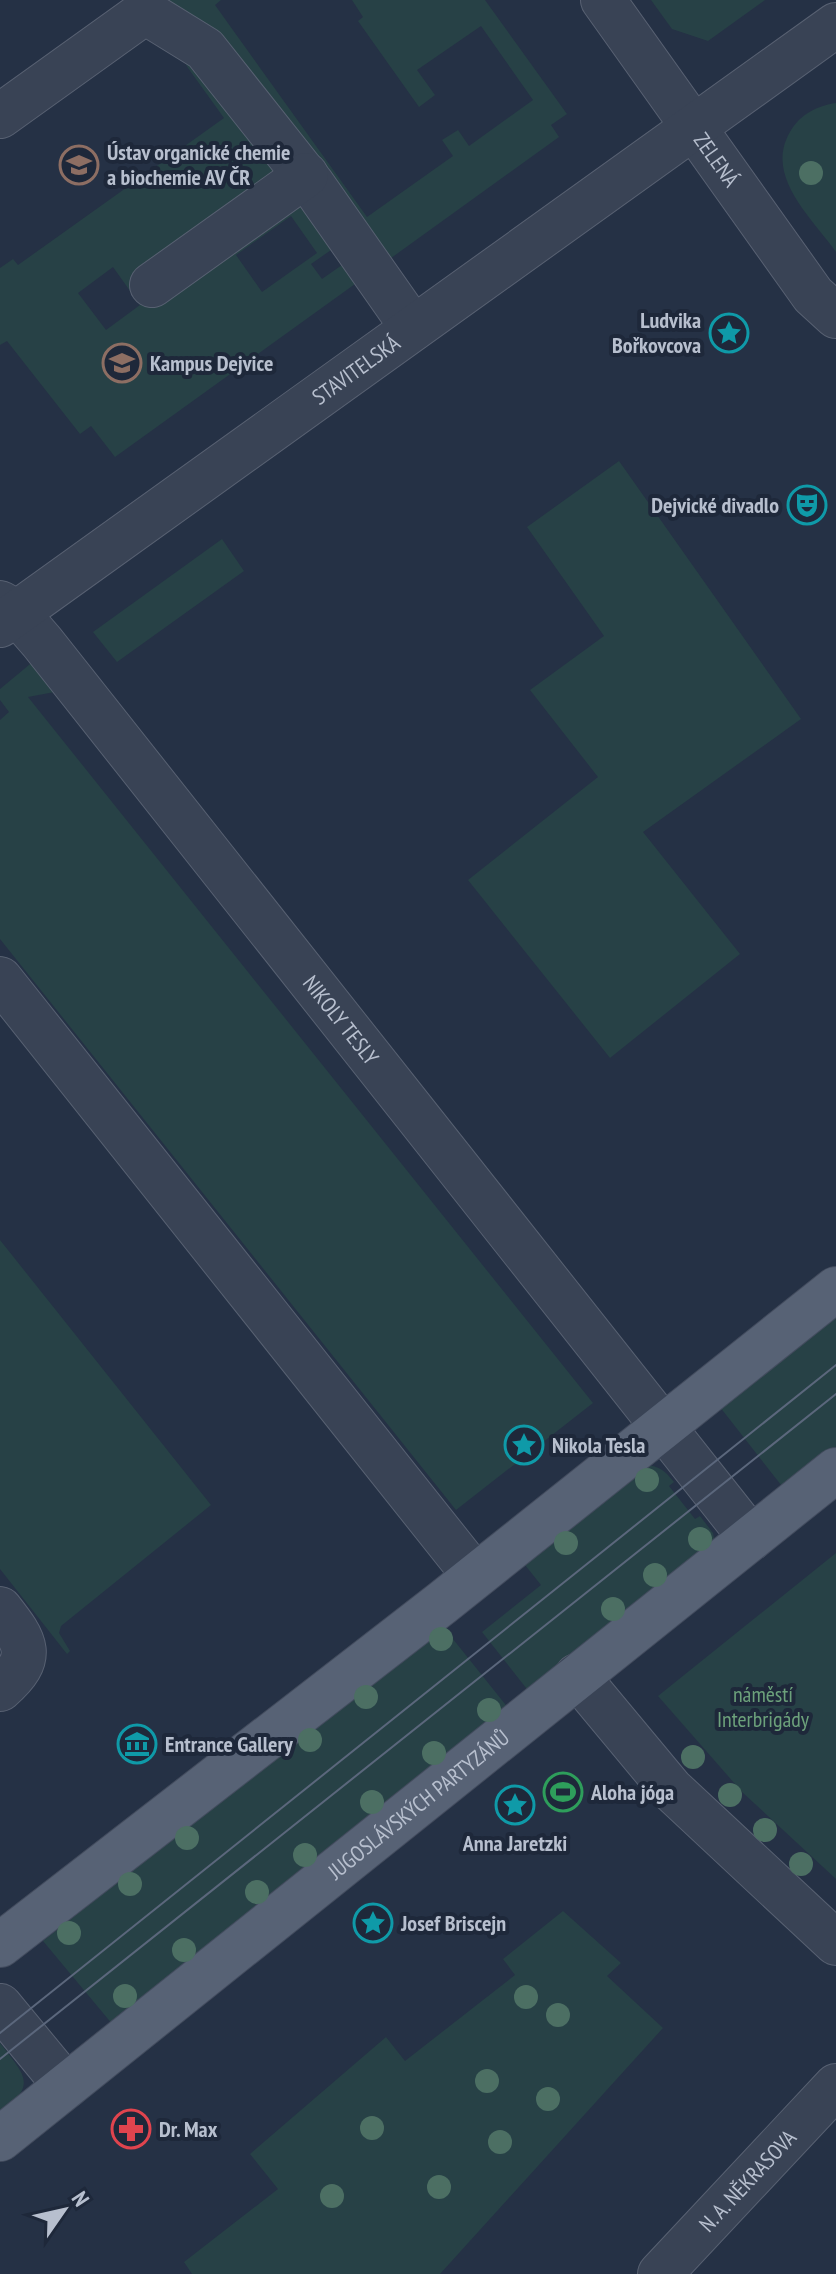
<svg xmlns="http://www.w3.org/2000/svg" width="836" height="2274" font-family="'PT Sans Narrow',sans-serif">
<rect width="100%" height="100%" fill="#253145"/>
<!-- green -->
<path fill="#274146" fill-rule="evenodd" d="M151,0H221L215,5L367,217L453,156L442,140L458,130L469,146L533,100L481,26L417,70L435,95L419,107L358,21L363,17L352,0H485L567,114L551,125L559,137L115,457L91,426L80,434L7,341L0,345V268L13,259L18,265L224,118L188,68ZM291,216L317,253L262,292L236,255ZM331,250L342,265L322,279L311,264ZM113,267L140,305L106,330L78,293Z
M651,0H765L708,41L672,29Z
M836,103V252C812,218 764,176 790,132C800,114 817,106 836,103Z
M619,461L801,719L643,832L740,954L610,1058L468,880L598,777L530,690L604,636L527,527Z
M222,539L244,571L117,662L93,632Z
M35,660L65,690L28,697L593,1403L456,1510L0,939V720L9,712L0,700V689Z
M0,1240L211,1505L61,1626L59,1633L70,1651L67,1654L0,1569Z
M836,1307V1448L785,1490L716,1402Z
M645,1465C660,1466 665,1471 674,1482L669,1486L695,1519L700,1516L713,1533L715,1543L530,1693L482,1632L541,1585L521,1560Z
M836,1553V1879L742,1792L658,1696Z
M441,1624L509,1709L113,2025L43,1941Z
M563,1911L621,1963L607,1976L663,2028L440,2274H192L184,2262L278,2189L250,2154L386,2037L405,2061L515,1975L503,1959Z
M0,2043C26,2077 37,2084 0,2114Z"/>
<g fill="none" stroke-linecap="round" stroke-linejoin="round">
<!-- minor casing -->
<g stroke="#586172" stroke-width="46">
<g id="minor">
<path id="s1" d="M603,0L813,295L836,316"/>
<path d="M0,116L145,12L205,49L312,184L413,328"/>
<path d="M152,285L306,175"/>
<path id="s2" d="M0,603L16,612L42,642L751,1538"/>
<path id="s3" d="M0,625L836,25"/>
<path d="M0,979L475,1576"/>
<path d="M0,1609C26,1642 37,1657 0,1689"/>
<path d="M577,1676L671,1789L836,1943"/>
<path d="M0,2006L66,2086"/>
<path id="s4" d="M660,2274L836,2086"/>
</g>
</g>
<!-- major casing -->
<g stroke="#434c5e" stroke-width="46">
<g id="major">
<path d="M0,1945L442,1603L836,1289"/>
<path id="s5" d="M0,2139L836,1470"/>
</g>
</g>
<!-- minor -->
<use href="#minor" stroke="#394355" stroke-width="44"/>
<!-- major -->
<use href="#major" stroke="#576275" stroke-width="44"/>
<!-- tram -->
<path stroke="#5b677c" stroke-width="2" d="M0,2033L836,1365
M0,2059L836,1394"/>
</g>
<!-- trees -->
<g fill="#4c6f63">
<circle cx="811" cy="173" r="12"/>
<circle cx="647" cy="1480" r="12"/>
<circle cx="700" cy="1539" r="12"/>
<circle cx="566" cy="1543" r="12"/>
<circle cx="655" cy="1575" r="12"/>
<circle cx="613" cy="1609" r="12"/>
<circle cx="441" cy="1639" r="12"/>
<circle cx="366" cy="1697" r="12"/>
<circle cx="489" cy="1710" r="12"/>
<circle cx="310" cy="1740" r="12"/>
<circle cx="434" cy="1753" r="12"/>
<circle cx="693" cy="1757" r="12"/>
<circle cx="730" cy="1795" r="12"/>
<circle cx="372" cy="1802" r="12"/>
<circle cx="765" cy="1830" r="12"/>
<circle cx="187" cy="1838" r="12"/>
<circle cx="305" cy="1855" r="12"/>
<circle cx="801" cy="1864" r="12"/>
<circle cx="130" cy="1884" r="12"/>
<circle cx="257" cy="1892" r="12"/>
<circle cx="69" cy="1933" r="12"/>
<circle cx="184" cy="1950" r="12"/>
<circle cx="125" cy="1996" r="12"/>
<circle cx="526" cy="1997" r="12"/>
<circle cx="558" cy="2015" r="12"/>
<circle cx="487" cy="2081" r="12"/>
<circle cx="548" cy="2099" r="12"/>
<circle cx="372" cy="2128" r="12"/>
<circle cx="500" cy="2142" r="12"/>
<circle cx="439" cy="2187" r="12"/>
<circle cx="332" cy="2196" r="12"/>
</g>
<!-- icons -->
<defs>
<g id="university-ring" transform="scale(2)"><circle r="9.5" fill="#1e283a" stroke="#8d6e63" stroke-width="1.5"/><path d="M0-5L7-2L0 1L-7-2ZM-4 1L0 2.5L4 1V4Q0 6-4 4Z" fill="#8d6e63"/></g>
<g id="sight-ring" transform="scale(2)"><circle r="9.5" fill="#1e283a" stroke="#0f9aa8" stroke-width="1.5"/><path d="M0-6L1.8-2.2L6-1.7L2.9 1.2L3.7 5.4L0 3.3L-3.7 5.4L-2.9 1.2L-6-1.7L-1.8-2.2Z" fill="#0f9aa8"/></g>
<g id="theatre-ring" transform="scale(2)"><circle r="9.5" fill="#1e283a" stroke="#0f9aa8" stroke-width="1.5"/><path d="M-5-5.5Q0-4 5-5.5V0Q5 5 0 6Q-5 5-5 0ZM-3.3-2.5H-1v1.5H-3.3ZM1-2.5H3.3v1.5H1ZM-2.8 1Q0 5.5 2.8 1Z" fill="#0f9aa8"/></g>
<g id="museum-ring" transform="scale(2)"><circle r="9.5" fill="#1e283a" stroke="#0f9aa8" stroke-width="1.5"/><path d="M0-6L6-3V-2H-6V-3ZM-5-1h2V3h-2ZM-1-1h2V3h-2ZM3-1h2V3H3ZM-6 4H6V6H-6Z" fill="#0f9aa8"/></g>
<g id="stadium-ring" transform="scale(2)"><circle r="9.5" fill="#1e283a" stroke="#2e9e5b" stroke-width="1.5"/><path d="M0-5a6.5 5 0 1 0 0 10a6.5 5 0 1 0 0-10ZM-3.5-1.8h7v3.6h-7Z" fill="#2e9e5b"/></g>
<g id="pharmacy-ring" transform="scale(2)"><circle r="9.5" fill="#1e283a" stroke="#e0444e" stroke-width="1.5"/><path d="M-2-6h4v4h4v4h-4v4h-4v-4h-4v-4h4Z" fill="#e0444e"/></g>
</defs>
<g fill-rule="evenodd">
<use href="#university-ring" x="79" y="165"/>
<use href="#sight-ring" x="729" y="333"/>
<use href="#university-ring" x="122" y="363"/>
<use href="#theatre-ring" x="807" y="505"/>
<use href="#sight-ring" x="524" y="1445"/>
<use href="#museum-ring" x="137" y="1744"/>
<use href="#stadium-ring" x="563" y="1792"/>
<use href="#sight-ring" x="515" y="1805"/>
<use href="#sight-ring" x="373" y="1923"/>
<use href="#pharmacy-ring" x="131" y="2129"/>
</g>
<g text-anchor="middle" stroke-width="8" stroke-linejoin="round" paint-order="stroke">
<!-- poi labels -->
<g font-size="22" font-weight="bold" fill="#b7bfce" stroke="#1e283a" text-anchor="start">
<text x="107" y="160">Ústav organické chemie<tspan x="107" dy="25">a biochemie AV ČR</tspan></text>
<text x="701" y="328" text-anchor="end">Ludvika<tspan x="701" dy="25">Bořkovcova</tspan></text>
<text x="150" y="371">Kampus Dejvice</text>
<text x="779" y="513" text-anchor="end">Dejvické divadlo</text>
<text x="552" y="1453">Nikola Tesla</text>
<text x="165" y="1752">Entrance Gallery</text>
<text x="591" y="1800">Aloha jóga</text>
<text x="515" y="1851" text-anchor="middle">Anna Jaretzki</text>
<text x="401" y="1931">Josef Briscejn</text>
<text x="159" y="2137">Dr. Max</text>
</g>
<!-- street labels -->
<g font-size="22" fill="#b7bfce" stroke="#1e283a">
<text dy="8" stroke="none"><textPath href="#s1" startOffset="196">ZELENÁ</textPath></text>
<text dy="8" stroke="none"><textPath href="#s3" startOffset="438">STAVITELSKÁ</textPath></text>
<text dy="8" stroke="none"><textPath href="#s2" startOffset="540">NIKOLY TESLY</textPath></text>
<text dy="8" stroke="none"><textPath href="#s5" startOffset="536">JUGOSLÁVSKÝCH PARTYZÁNŮ</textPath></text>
<text dy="8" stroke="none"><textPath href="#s4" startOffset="128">N. A. NĚKRASOVA</textPath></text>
</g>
<!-- park labels -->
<g font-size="22" fill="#6ca17b" stroke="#1e283a">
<text x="763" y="1702">náměstí<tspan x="763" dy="25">Interbrigády</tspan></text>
</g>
</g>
<!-- north arrow -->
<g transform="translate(64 2210) rotate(56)" stroke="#1e283a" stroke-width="6" paint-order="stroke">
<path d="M0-6L14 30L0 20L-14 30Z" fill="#b7bfce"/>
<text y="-12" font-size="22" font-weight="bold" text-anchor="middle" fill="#b7bfce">N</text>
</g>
</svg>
